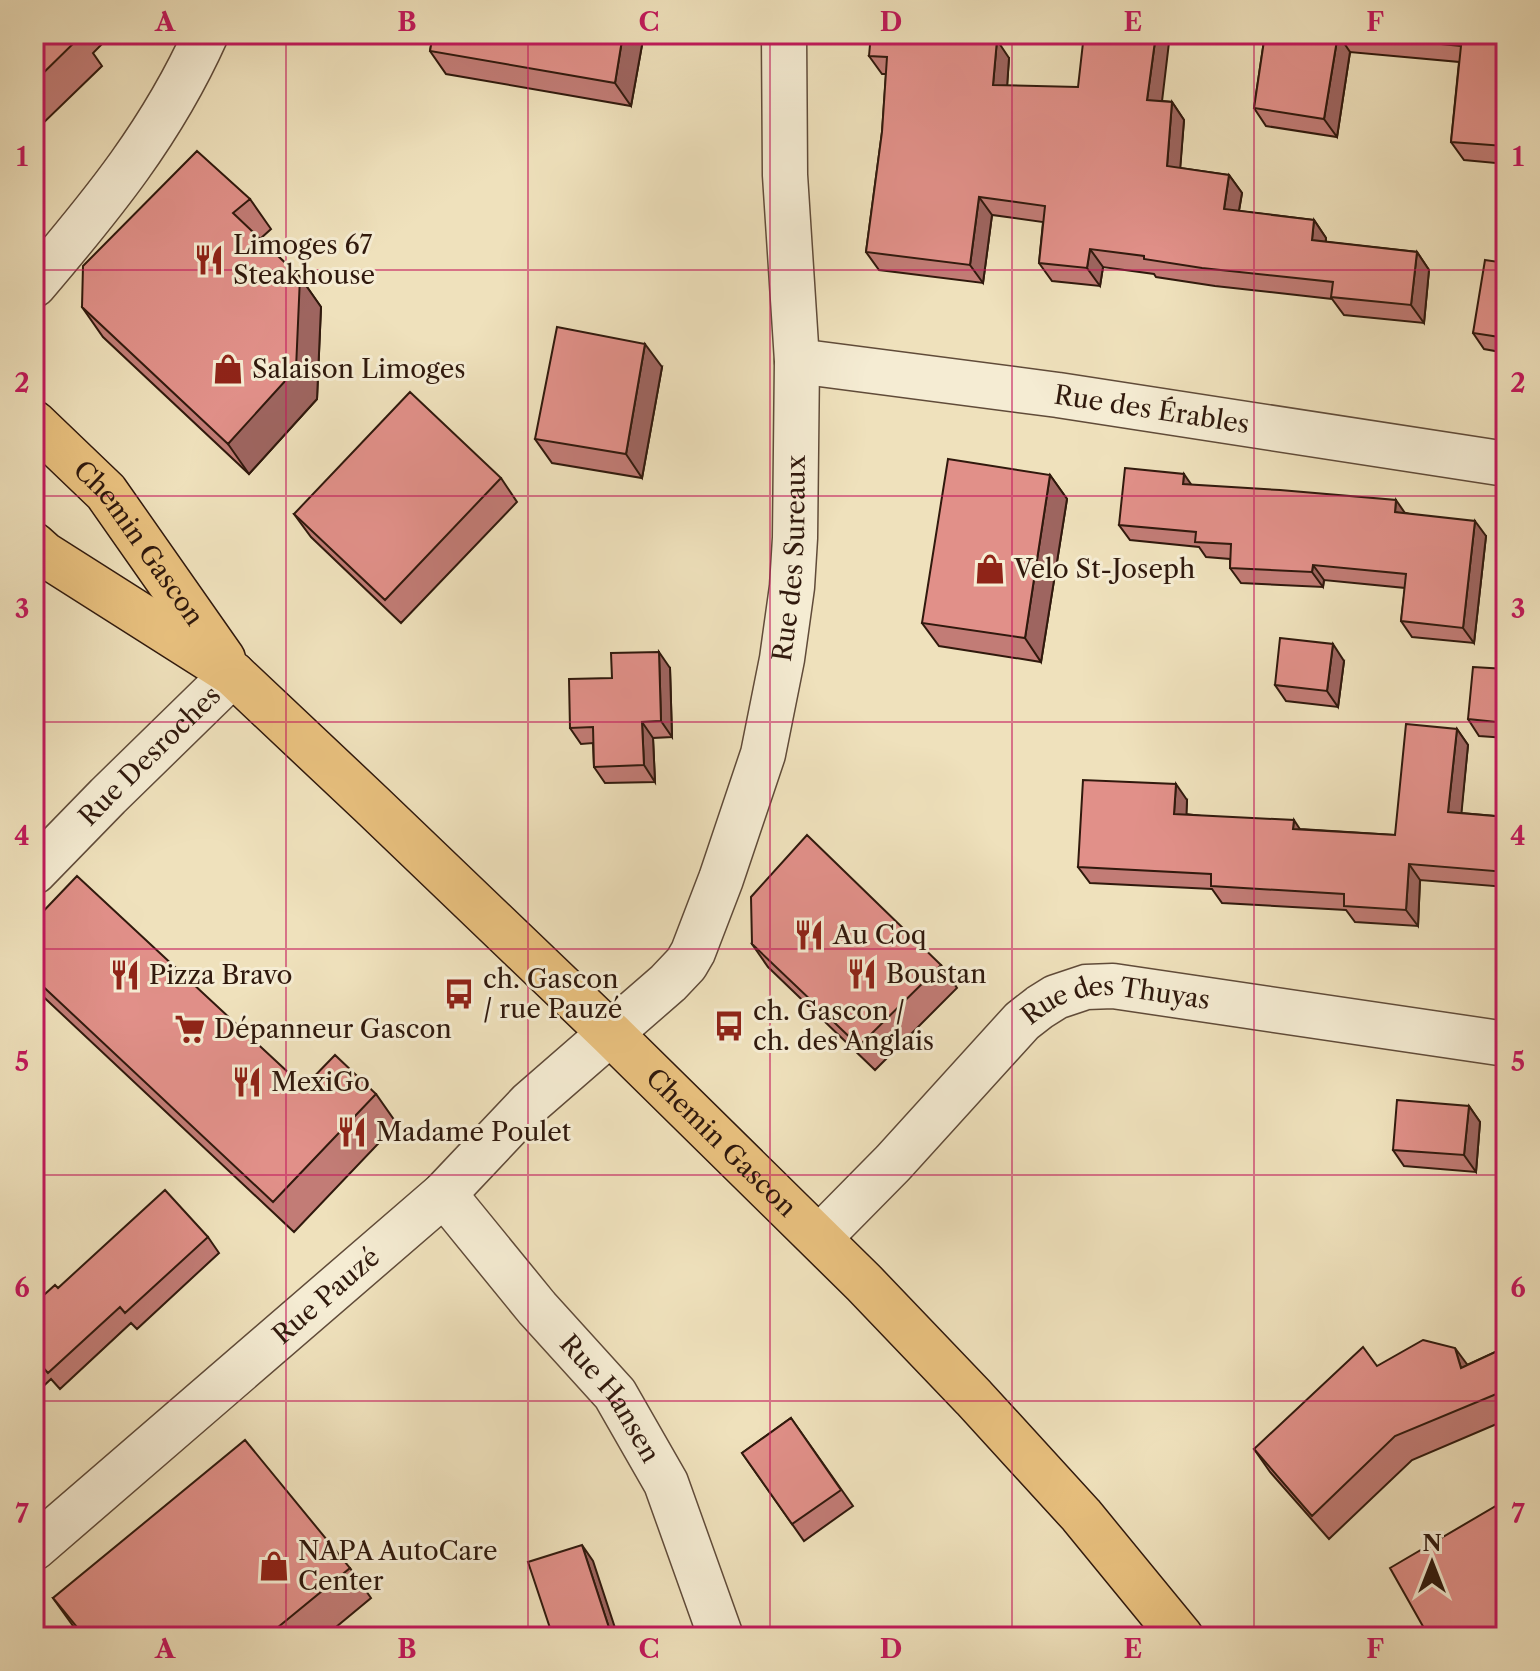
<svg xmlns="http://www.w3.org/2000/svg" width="1540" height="1671" font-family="'Libre Caslon Text',serif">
<rect width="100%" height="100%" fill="#efe1bc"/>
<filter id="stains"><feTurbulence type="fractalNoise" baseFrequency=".0025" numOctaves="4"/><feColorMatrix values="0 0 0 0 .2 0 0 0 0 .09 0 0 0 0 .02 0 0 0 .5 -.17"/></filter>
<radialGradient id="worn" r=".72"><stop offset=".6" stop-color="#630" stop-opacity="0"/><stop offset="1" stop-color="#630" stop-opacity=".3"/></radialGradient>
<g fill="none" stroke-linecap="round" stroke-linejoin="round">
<!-- minor casing -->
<g stroke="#604b39" stroke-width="47">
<g id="minor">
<path d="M34,285C103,204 162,132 206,34"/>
<path id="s1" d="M797,361L1058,395L1506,464"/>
<path id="s2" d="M34,872L108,796L233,674"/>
<path id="s3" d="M444,1194L537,1308L615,1394L666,1483L721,1637"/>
<path id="s4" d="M819,1238L893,1163L1022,1021L1040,1007L1056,997L1086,987L1113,986L1506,1044"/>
<path id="s5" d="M34,1548L444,1194L530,1103L668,983L686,964L693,952L721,879L763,754L782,659L792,587L795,538L797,361L785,175L784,34"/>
</g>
</g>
<!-- major casing -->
<g stroke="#30190d" stroke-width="47">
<g id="major">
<path id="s6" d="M34,423L106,492L223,659"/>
<path id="s7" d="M34,545L44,554L233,674L372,805L611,1034L864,1283L974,1398L1081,1515L1181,1637"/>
</g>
</g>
<!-- minor -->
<use href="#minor" stroke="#f5ecd3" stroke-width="44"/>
<!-- major -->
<use href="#major" stroke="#e8c07e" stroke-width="44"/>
</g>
<!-- wall -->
<path fill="#c27c76" stroke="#30190d" stroke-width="2" d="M34,34H112L93,53L102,66L34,132Z
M433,34H644L631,106L446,74L430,51Z
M1265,34H1506V164L1464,160L1451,142L1459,62L1350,52L1337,137L1266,126L1254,108Z
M957,37L1009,58L1007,86L1172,102L1184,120L1180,168L1229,175L1242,193L1239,211L1314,220L1326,238V242L1417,252L1429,270L1424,323L1344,315L1332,299L1215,286L1156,277L1154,274L1103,267L1100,286L1052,281L1039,263L1043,222L992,215L983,283L879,270L866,252L882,132L886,74H882L869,56Z
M250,199L271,229L260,239L300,277L321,307L317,399L249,474L103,337L82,307Z
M1506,263V353L1484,349L1473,333Z
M662,367L642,478L552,463L535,439Z
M1050,475L1067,499L1041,662L939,646L922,623Z
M501,478L517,502L401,623L311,537L294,514Z
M1191,485L1406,513L1486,536L1474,643L1412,637L1401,621L1405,588L1324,580L1323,587L1241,583L1230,568V559L1206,557L1199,547L1130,540L1119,525Z
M1344,661L1338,707L1286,701L1275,685Z
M670,668L672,737L653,738L655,782L605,783L594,767L593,743L581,744L570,728L612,678Z
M1506,669V738L1479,736L1468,719Z
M1457,729L1468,745L1461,813L1506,817V887L1420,880L1418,926L1355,922L1346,910L1222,903L1212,889L1090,883L1078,867L1187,800L1186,814L1300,829L1395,835Z
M34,921L304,1087L376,1094L397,1124L294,1232L34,988Z
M752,944L941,965L957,988L875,1070L768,967Z
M1469,1106L1480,1122L1476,1172L1404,1166L1393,1150Z
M208,1237L219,1253L137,1329L131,1323L60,1389L51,1379L34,1395V1304L58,1288Z
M1506,1347V1420L1412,1460L1329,1539L1270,1472L1254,1449L1377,1366L1467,1365Z
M791,1418L853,1506L804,1541L742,1453Z
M350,1568L371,1598L324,1637H81L53,1598Z"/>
<!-- shaded-wall -->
<path fill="#9e6560" stroke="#30190d" stroke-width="2" d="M623,34H644L631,106L615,83Z
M943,34H957L956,54L943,36Z
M1156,34H1170L1160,118L1147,100Z
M1338,34L1350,52L1337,137L1324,119Z
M997,40L1009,58L1006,103L993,85Z
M1172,102L1184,120L1179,184L1167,166Z
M1229,175L1242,193L1236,227L1224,209Z
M979,197L992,215L983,283L970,265Z
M1314,220L1326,238L1324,258L1312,240Z
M1090,249L1103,267L1100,286L1087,268Z
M1417,252L1429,270L1424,323L1411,305Z
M300,277L321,307L317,399L249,474L228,444Z
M645,344L662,367L642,478L626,454Z
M1184,474L1195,490L1183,484Z
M1050,475L1067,499L1041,662L1025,638Z
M1396,500L1407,516L1395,512Z
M1475,521L1486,536L1474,643L1463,628Z
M1313,565L1324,580L1323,587L1312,572Z
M1333,644L1344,661L1338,707L1327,691Z
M659,652L670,668L672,737L661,721Z
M642,722L653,738L655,782L644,765Z
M1457,729L1468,745L1460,828L1448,812Z
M1176,784L1187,800L1186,830L1174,814Z
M1294,820L1305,837L1293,829Z
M1409,864L1420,880L1418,926L1406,910Z
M1469,1106L1480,1122L1476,1172L1464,1155Z
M1455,1348L1472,1371L1461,1368Z
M582,1545L593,1561L618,1637H612Z"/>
<!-- building -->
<path fill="#e19089" stroke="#30190d" stroke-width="2" d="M34,34H78L81,36L34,82Z
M433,34H623L615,83L430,51Z
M871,34H943V36L997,40L993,85L1078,87L1084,34H1156L1147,100L1172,102L1167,166L1229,175L1224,209L1314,220L1312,240L1417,252L1411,305L1331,297L1333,282L1202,268L1144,259V256L1090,249L1087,268L1039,263L1045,206L979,197L970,265L866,252L882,132L887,57L869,56Z
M1265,34H1338L1324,119L1254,108Z
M1342,34H1506V124L1504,146L1451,142L1461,46Z
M197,151L250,199L233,213L300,277L296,369L228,444L82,307L83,266Z
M1485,260L1506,263V338L1473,333Z
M557,327L645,344L626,454L535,439Z
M410,392L501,478L385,600L294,514Z
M948,459L1050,475L1025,638L922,623Z
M1125,468L1184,474L1183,484L1280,490L1396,500L1395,512L1475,521L1463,628L1401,621L1406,574L1313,565L1312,572L1230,568L1231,544L1195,542L1196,532L1119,525Z
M1280,638L1333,644L1327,691L1275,685Z
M659,652L661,721L642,722L644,765L594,767L593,727L570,728L569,679L612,678L611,653Z
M1473,667L1506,669V723L1468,719Z
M1406,724L1457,729L1448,812L1506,817V872L1409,864L1406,910L1344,906V894L1211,886V874L1078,867L1083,780L1176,784L1174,814L1294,820L1293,829L1395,835Z
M807,835L941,965L859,1046L752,944L751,897Z
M77,876L304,1087L335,1055L376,1094L273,1202L34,978V921Z
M1397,1100L1469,1106L1464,1155L1393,1150Z
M165,1190L208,1237L125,1313L120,1307L48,1373L39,1363L34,1368V1304L55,1285L58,1288Z
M1423,1340L1455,1348L1461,1368L1506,1347V1390L1395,1436L1312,1516L1254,1449L1363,1347L1377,1366Z
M791,1418L841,1490L792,1524L742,1453Z
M245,1440L350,1568L266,1637H85L53,1598Z
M1506,1500V1637H1429L1390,1568Z
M582,1545L612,1637H553L528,1562Z"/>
<!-- grid -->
<path fill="none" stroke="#c2185b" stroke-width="2" stroke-opacity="0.55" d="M286,34V1637M528,34V1637M770,34V1637M1012,34V1637M1254,34V1637M34,270H1506M34,496H1506M34,722H1506M34,949H1506M34,1175H1506M34,1401H1506"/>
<!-- icons -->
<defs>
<g id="restaurant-bare" transform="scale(2.4)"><path d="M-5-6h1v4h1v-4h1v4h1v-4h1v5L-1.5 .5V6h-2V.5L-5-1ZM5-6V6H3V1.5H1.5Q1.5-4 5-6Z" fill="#8f2418" stroke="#f5ecd3" stroke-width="2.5" paint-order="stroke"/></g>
<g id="shop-bare" transform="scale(2.4)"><path d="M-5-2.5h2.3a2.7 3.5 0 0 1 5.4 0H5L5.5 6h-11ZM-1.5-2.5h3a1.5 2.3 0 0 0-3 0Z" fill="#8f2418" stroke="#f5ecd3" stroke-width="2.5" paint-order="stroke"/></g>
<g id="bus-bare" transform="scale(2.4)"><path d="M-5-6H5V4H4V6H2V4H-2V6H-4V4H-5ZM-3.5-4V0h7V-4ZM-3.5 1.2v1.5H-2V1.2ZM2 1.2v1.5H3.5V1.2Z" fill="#8f2418" stroke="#f5ecd3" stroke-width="2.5" paint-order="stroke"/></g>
<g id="supermarket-bare" transform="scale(2.4)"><path d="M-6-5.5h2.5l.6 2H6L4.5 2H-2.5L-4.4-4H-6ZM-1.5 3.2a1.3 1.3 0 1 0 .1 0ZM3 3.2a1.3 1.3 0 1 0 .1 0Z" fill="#8f2418" stroke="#f5ecd3" stroke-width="2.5" paint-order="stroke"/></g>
</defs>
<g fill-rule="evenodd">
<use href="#restaurant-bare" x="209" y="260"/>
<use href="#shop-bare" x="228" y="369"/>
<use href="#shop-bare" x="990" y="569"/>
<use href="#restaurant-bare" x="809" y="935"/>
<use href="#restaurant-bare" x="862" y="974"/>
<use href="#restaurant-bare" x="125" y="975"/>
<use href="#bus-bare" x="459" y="994"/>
<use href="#bus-bare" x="729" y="1026"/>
<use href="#supermarket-bare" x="190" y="1029"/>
<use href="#restaurant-bare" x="247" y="1082"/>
<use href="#restaurant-bare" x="352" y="1132"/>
<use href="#shop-bare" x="274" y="1566"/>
</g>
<g text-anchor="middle" stroke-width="6" stroke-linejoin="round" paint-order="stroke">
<!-- poi labels -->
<g font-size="26" fill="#30190d" stroke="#f5ecd3" text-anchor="start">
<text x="233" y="254">Limoges 67<tspan x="233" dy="30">Steakhouse</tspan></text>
<text x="252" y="378">Salaison Limoges</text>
<text x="1014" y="578">Velo St-Joseph</text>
<text x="833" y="944">Au Coq</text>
<text x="886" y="983">Boustan</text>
<text x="149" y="984">Pizza Bravo</text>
<text x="483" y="988">ch. Gascon<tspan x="483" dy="30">/ rue Pauzé</tspan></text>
<text x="753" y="1020">ch. Gascon /<tspan x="753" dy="30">ch. des Anglais</tspan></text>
<text x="214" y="1038">Dépanneur Gascon</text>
<text x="271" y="1091">MexiGo</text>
<text x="376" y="1141">Madame Poulet</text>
<text x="298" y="1560">NAPA AutoCare<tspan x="298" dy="30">Center</tspan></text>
</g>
<!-- street labels -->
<g font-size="26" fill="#30190d" stroke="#f5ecd3">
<text dy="9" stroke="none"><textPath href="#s1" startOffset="358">Rue des Érables</textPath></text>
<text dy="9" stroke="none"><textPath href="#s6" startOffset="160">Chemin Gascon</textPath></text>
<text dy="9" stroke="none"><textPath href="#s5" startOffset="1298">Rue des Sureaux</textPath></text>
<text dy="9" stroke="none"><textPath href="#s2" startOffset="164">Rue Desroches</textPath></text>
<text dy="9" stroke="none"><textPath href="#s4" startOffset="398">Rue des Thuyas</textPath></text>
<text dy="9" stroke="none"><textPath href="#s7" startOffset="914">Chemin Gascon</textPath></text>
<text dy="9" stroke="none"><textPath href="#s5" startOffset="386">Rue Pauzé</textPath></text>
<text dy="9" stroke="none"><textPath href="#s3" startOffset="264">Rue Hansen</textPath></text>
</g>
</g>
<!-- margin -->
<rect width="1540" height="1671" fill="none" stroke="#efe1bc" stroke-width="88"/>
<!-- north arrow -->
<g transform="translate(1432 1563)" stroke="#f5ecd3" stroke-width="6" paint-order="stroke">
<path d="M0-6L14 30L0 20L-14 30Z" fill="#30190d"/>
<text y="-12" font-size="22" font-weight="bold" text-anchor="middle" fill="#30190d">N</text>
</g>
<rect x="44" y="44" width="1452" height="1583" fill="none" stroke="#c2185b" stroke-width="3"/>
<g font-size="26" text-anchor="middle" font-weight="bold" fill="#c2185b">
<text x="165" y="31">A</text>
<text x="407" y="31">B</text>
<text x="649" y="31">C</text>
<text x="891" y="31">D</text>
<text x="1133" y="31">E</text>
<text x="1375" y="31">F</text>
<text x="22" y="166">1</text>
<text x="1518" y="166">1</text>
<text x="22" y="392">2</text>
<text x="1518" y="392">2</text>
<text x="22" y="618">3</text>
<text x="1518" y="618">3</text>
<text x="22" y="845">4</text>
<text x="1518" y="845">4</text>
<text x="22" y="1071">5</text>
<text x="1518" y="1071">5</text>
<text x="22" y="1297">6</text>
<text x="1518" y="1297">6</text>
<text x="22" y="1523">7</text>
<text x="1518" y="1523">7</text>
<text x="165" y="1658">A</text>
<text x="407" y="1658">B</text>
<text x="649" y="1658">C</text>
<text x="891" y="1658">D</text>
<text x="1133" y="1658">E</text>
<text x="1375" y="1658">F</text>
</g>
<rect width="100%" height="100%" filter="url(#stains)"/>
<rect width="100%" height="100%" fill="url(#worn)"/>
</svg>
